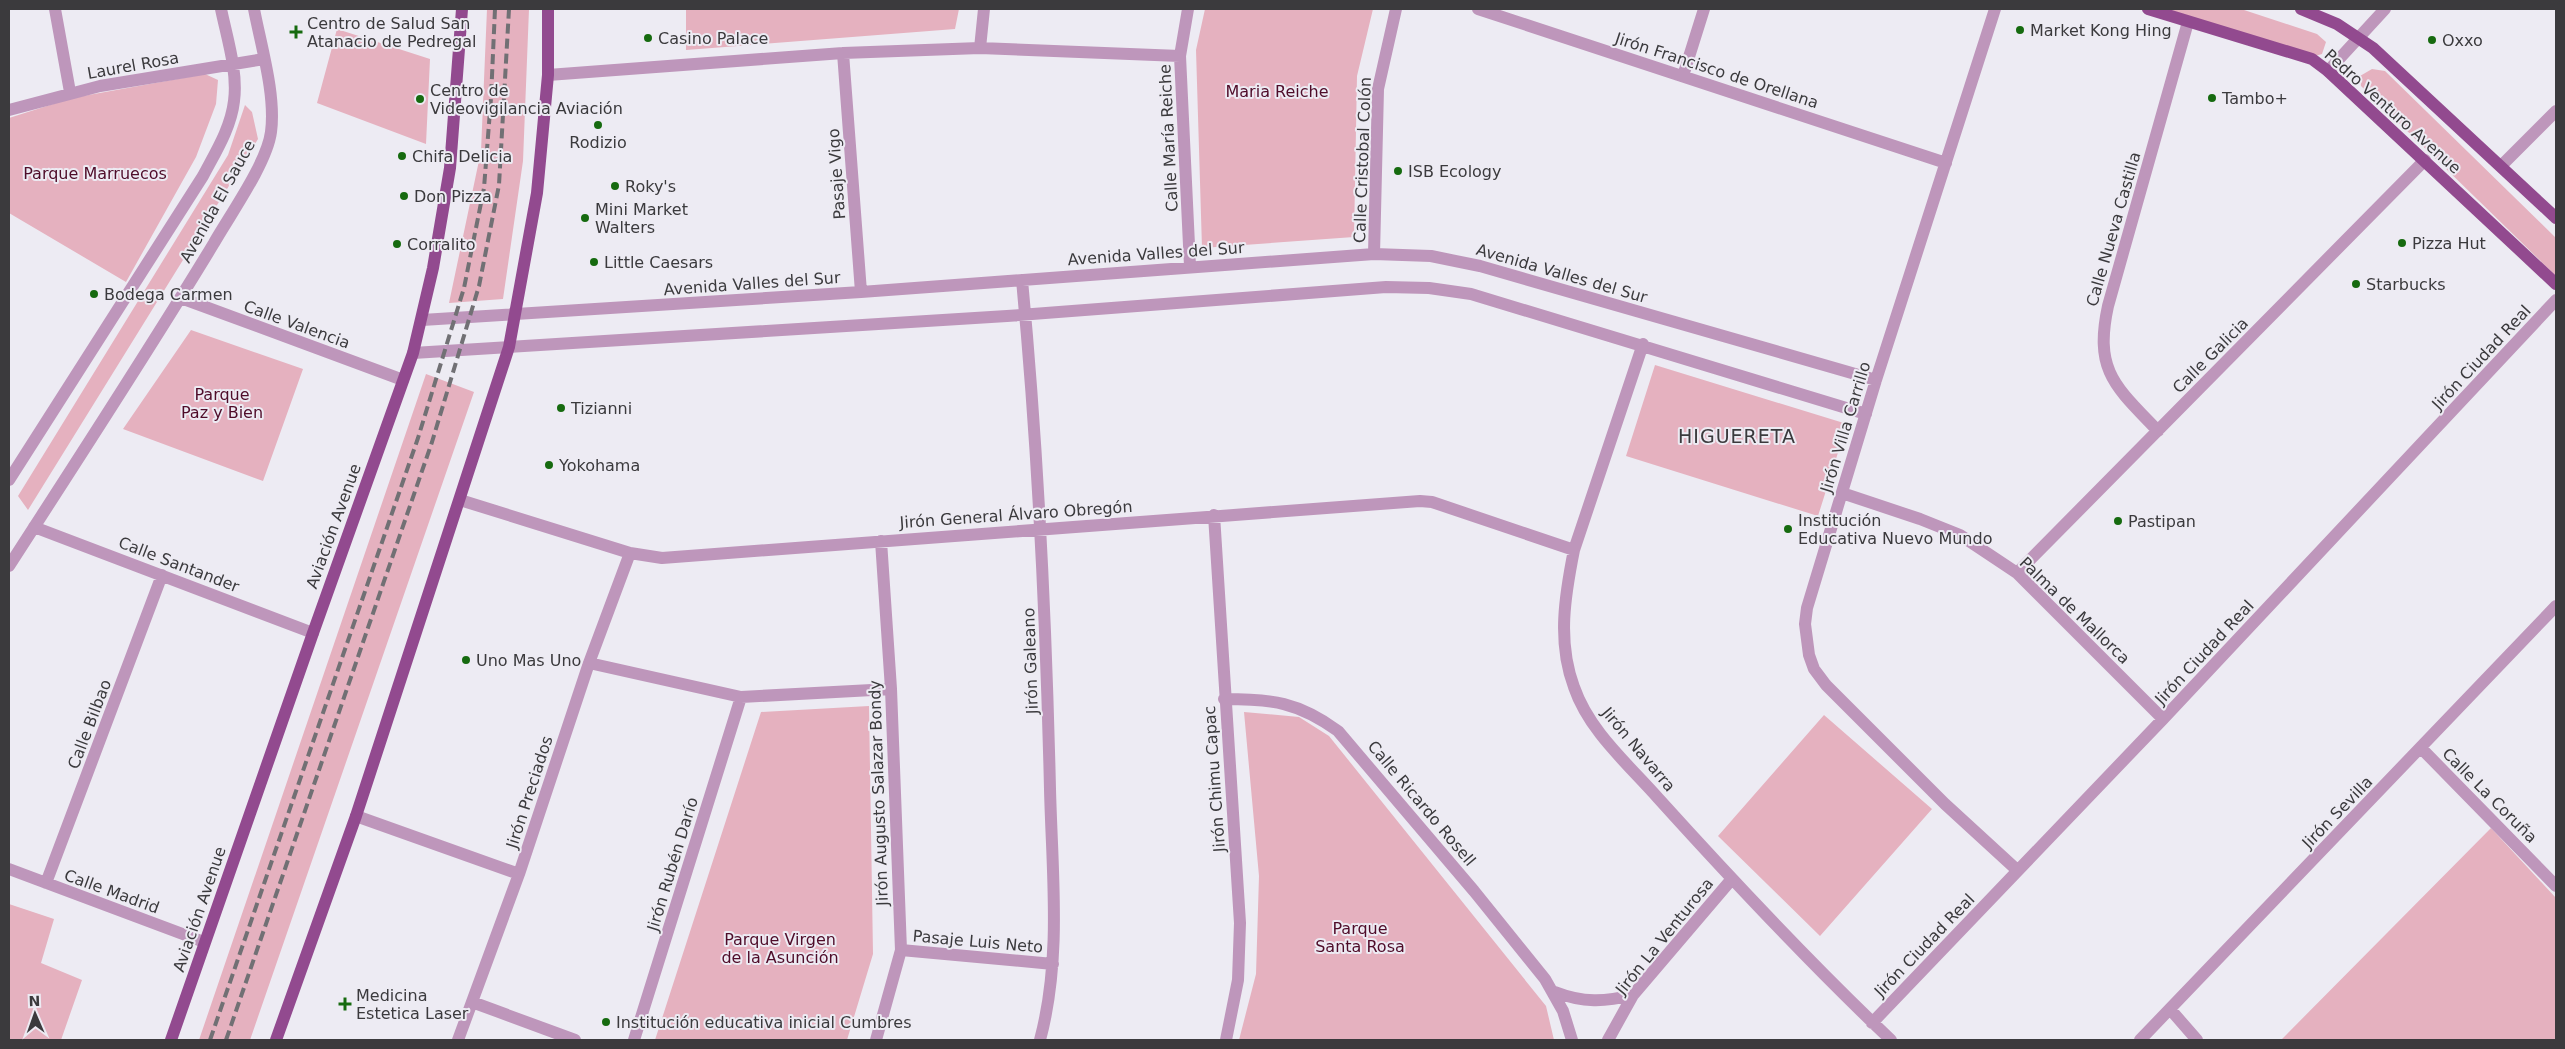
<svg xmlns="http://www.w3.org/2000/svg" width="2565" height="1049" font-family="'DejaVu Sans',sans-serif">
<rect width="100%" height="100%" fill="#edebf3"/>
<!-- green -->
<path fill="#e5b1bf" d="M487,9H529L523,161L503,299L449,303L481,151Z
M686,9H959L955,29L686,50Z
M1205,9H1373L1357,76L1354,237L1202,248L1196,50Z
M2165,9H2241L2317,34L2326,42L2322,54L2315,56Z
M337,29L430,59L426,144L317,103Z
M2372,69L2385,71L2556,238V276L2361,86L2360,76Z
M205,74L218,80L216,104L196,157L126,282L9,213V118L72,98Z
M245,105L252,112L258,139L28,510L18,496L228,155Z
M191,330L303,369L263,481L123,429Z
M1655,365L1847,424L1818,516L1626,456Z
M426,374L474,392L250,1040H199Z
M869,706L873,954L847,1040H655L761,712Z
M1244,712L1299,717L1329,736L1546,1006L1554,1040H1239L1256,974L1259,876Z
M1824,715L1932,809L1820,936L1718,836Z
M2491,828L2556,898V1040H2281Z
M9,904L54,919L41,963L82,980L61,1040H9Z"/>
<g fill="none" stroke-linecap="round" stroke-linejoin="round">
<!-- minor -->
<path stroke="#be96bb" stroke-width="12" d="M55,9L70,92
M1188,9L1180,56L1190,266
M1478,9L1946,163
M1995,9L1876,380L1807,608L1805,624L1809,655L1814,669L1826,685L1945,804L2017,870
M980,48L984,9
M843,53L861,292
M2328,71L2385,9
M548,75L843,53L980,48L1180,56
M1683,76L1704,9
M9,110L100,86L264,59
M2501,166L2556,111
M1374,254L1378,89L1396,9
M1022,280C1038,449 1046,619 1050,789C1052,873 1062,958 1040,1040
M181,298L403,380
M422,320L861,292L1374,254L1431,256L1480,266L1876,380
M1643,344L1574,550C1565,595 1557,642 1574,687C1589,731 1628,764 1658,798C1733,881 1810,963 1891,1040
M413,353L1007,316L1386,287L1429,288L1471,294L1866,414
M2158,431C2115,386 2094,371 2108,306L2188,22
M9,480L203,176C215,153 231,128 234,101C238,72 227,38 221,9
M1842,493L1920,519L1960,535L2017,573L2163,719
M460,500L630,553L662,558L1420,501L1432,502L1574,550
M1214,515L1240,923L1238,980L1226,1040
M34,527L313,633
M9,566C78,459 148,352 214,243C230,215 267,163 271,132C276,95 261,46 254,9
M2017,573L2425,160
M589,663L741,697L891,689
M1224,699C1272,699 1298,702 1338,731L1474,891L1545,979L1563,1011L1572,1040
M2421,748L2556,886
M356,816L519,874
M9,869L204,942
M46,883L162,575
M901,950L1053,964
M1555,992C1583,1003 1605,1002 1633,995
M472,1002L575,1040
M2170,1009L2197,1040
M1872,1023L2163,719L2556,300
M458,1040L519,874L589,663L630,553
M634,1040L741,697
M876,1040L901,950L891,689L881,541
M1608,1040L1633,995L1731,880
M2140,1040L2556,606"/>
<!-- major -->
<path stroke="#924a8f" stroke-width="12" d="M2148,9L2312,59L2328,71L2556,284
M2301,9L2337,24L2373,48L2556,218
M171,1040L313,633L413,353L433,268L450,168L462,9
M276,1040L356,816L509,347L537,193L548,75V9"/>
<!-- rail -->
<path stroke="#717074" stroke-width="4" stroke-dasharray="10 5" stroke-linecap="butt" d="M210,1040L418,438L464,288L484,188L491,98L495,9
M226,1040L432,442L479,286L499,185L509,9"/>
</g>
<!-- markers -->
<g fill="#166a0f" stroke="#edebf3" stroke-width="2">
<circle cx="2020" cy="30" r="5"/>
<path d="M293.5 24.5h5v5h5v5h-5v5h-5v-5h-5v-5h5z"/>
<circle cx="648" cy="38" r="5"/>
<circle cx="2432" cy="40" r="5"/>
<circle cx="2212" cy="98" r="5"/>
<circle cx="420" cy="99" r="5"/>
<circle cx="598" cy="125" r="5"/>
<circle cx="402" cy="156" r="5"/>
<circle cx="1398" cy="171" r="5"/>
<circle cx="615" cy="186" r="5"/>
<circle cx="404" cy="196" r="5"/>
<circle cx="585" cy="218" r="5"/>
<circle cx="2402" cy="243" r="5"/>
<circle cx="397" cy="244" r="5"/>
<circle cx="594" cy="262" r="5"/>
<circle cx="2356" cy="284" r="5"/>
<circle cx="94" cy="294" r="5"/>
<circle cx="561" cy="408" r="5"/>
<circle cx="549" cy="465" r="5"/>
<circle cx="2118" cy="521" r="5"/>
<circle cx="1788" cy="529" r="5"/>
<circle cx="466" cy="660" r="5"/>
<path d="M342.5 996.5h5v5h5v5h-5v5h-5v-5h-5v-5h5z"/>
<circle cx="606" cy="1022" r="5"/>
</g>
<g text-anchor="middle" stroke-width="4" stroke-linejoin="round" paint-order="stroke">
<!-- poi labels -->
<g font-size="16" fill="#3b3a3d" stroke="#edebf3" text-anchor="start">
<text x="307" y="29">Centro de Salud San<tspan x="307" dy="18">Atanacio de Pedregal</tspan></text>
<text x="2030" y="36">Market Kong Hing</text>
<text x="658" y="44">Casino Palace</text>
<text x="2442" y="46">Oxxo</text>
<text x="430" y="96">Centro de<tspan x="430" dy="18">Videovigilancia Aviación</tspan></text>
<text x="2222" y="104">Tambo+</text>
<text x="598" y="148" text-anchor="middle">Rodizio</text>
<text x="412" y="162">Chifa Delicia</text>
<text x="1408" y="177">ISB Ecology</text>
<text x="625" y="192">Roky's</text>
<text x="414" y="202">Don Pizza</text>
<text x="595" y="215">Mini Market<tspan x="595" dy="18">Walters</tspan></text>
<text x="2412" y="249">Pizza Hut</text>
<text x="407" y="250">Corralito</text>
<text x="604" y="268">Little Caesars</text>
<text x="2366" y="290">Starbucks</text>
<text x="104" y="300">Bodega Carmen</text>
<text x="571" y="414">Tizianni</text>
<text x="559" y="471">Yokohama</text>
<text x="1798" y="526">Institución<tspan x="1798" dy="18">Educativa Nuevo Mundo</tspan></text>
<text x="2128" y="527">Pastipan</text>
<text x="476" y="666">Uno Mas Uno</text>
<text x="356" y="1001">Medicina<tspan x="356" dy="18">Estetica Laser</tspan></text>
<text x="616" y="1028">Institución educativa inicial Cumbres</text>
</g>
<!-- street labels -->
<g font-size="16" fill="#3b3a3d" stroke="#edebf3">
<text transform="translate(133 65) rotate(-10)" y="6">Laurel Rosa</text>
<text transform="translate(1717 70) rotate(18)" y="6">Jirón Francisco de Orellana</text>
<text transform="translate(2393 111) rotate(42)" y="6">Pedro Venturo Avenue</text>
<text transform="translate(1168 138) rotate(-93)" y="6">Calle María Reiche</text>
<text transform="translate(1362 160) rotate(-88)" y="6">Calle Cristobal Colón</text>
<text transform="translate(836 174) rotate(-94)" y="6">Pasaje Vigo</text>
<text transform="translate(217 201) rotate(-61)" y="6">Avenida El Sauce</text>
<text transform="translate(2113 229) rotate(-74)" y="6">Calle Nueva Castilla</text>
<text transform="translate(1156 253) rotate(-4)" y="6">Avenida Valles del Sur</text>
<text transform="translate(1562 273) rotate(16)" y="6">Avenida Valles del Sur</text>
<text transform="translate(752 283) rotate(-4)" y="6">Avenida Valles del Sur</text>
<text transform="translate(297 324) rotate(20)" y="6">Calle Valencia</text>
<text transform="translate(2210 355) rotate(-45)" y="6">Calle Galicia</text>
<text transform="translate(2481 357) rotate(-47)" y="6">Jirón Ciudad Real</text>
<text transform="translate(1845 427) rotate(-73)" y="6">Jirón Villa Carrillo</text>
<text transform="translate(1016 514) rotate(-4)" y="6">Jirón General Álvaro Obregón</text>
<text transform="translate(333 526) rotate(-70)" y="6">Aviación Avenue</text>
<text transform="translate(179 564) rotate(21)" y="6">Calle Santander</text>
<text transform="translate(2075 610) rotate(44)" y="6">Palma de Mallorca</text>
<text transform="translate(2204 652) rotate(-47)" y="6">Jirón Ciudad Real</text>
<text transform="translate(1030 661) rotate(-92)" y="6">Jirón Galeano</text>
<text transform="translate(89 724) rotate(-69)" y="6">Calle Bilbao</text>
<text transform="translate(1639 749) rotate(50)" y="6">Jirón Navarra</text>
<text transform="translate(1214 779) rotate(-94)" y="6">Jirón Chimu Capac</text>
<text transform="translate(529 792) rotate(-72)" y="6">Jirón Preciados</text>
<text transform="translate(878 793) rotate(-92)" y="6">Jirón Augusto Salazar Bondy</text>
<text transform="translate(2490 795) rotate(45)" y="6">Calle La Coruña</text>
<text transform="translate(1422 803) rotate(50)" y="6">Calle Ricardo Rosell</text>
<text transform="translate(2337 812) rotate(-46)" y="6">Jirón Sevilla</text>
<text transform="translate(672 864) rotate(-73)" y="6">Jirón Rubén Darío</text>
<text transform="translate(112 891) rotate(20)" y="6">Calle Madrid</text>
<text transform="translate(199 909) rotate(-71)" y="6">Aviación Avenue</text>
<text transform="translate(1664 936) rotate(-51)" y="6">Jirón La Venturosa</text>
<text transform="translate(978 941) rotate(5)" y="6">Pasaje Luis Neto</text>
<text transform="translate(1924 945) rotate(-46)" y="6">Jirón Ciudad Real</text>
</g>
<!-- park labels -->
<g font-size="16" fill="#4f0c29" stroke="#edebf3">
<text x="1277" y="97">Maria Reiche</text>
<text x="95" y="179">Parque Marruecos</text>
<text x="222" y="400">Parque<tspan x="222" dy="18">Paz y Bien</tspan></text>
<text x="1360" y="934">Parque<tspan x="1360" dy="18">Santa Rosa</tspan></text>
<text x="780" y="945">Parque Virgen<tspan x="780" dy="18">de la Asunción</tspan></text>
</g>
<!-- quarter labels -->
<g font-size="19" letter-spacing="1" fill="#3b3a3d" stroke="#edebf3">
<text x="1737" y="443">HIGUERETA</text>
</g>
</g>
<!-- border -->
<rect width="2565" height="1049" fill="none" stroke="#3b3a3d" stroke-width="20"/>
<!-- north arrow -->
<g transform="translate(35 1014) rotate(358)" stroke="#edebf3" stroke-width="4" paint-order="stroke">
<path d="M0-4L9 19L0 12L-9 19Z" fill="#3b3a3d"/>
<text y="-8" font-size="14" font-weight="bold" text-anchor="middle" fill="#3b3a3d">N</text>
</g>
</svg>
